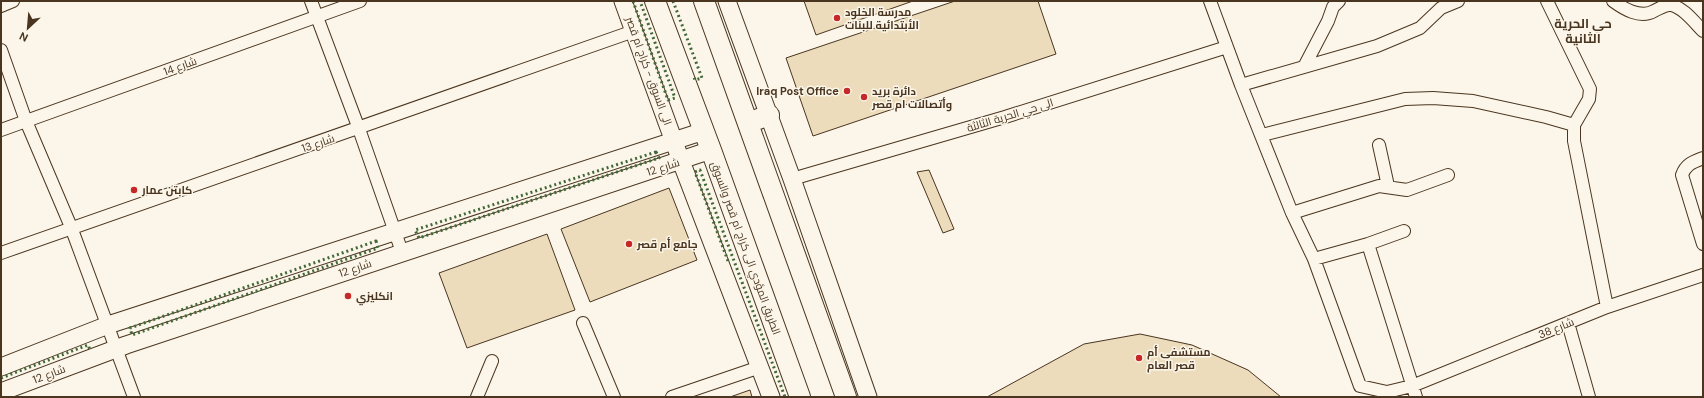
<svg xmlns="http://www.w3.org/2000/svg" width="1704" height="398" font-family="'DM Sans',Cairo,sans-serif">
<rect width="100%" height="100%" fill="#fbf6e9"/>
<!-- building -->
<path fill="#ecdcbc" stroke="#4a3520" d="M804,1H913L816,35Z
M955,1H1038L1056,54L813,136L786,58Z
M929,170L954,229L943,233L917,172Z
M669,188L697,260L590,302L561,229Z
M547,234L575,310L467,348L439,273Z
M1140,334L1192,345L1248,370L1281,397H987L1084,344Z
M750,390L752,397H730Z"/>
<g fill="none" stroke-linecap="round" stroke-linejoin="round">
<!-- street casing -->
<g stroke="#4a3520" stroke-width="14">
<path id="street" d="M311,1L359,129L402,252
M1210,1L1241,85L1292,213L1314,259L1360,386L1387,392L1412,386L1607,307L1703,275
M1547,1L1590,89L1589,99L1574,125V141L1607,307
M1613,1C1624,9 1640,19 1654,11C1659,9 1665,4 1671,5C1684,8 1694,22 1703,31
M1,6L13,1
M1,50L26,121L71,227L134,397
M1304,67L1328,21L1333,7L1339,1
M1241,85L1377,46L1420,28L1441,8L1458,1
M1,130L360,1
M1262,135L1405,99L1433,98L1473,101L1546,117L1574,125
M1379,145L1388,186
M1703,158C1693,162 1686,164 1682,175L1703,244
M792,179L1005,117L1227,47
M1292,213L1379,186L1407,190L1448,175
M1368,244L1416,397
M1,253L634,31
M1314,259L1368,244L1404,231
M583,323L614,397
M1568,323L1589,397
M477,397L492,361
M672,397L760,367"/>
</g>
<!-- secondary casing -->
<g stroke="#4a3520" stroke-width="19">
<path id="secondary" d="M623,1L681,161L771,397
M727,1L792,179L868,397
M1,367L108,325L704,131
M1,392L126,345L711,150"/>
</g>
<!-- primary casing -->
<g stroke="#4a3520" stroke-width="22">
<path id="primary" d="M655,1L711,150L800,397
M704,1L846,397
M748,123L769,115"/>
</g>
<!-- street -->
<use href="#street" stroke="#fbf6e9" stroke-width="12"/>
<!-- secondary -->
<use href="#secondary" stroke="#fbf6e9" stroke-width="17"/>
<!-- primary -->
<use href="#primary" stroke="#fbf6e9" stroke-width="20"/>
<!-- hedge -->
<path stroke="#436837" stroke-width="3" stroke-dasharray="2 3" stroke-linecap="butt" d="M633,1L668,100L675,98L640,1
M673,1L702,78L695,80L694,77
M656,152L659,158L419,238L415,230Z
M376,241L378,248L132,335L130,328Z
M728,261L695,172L700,170L785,397
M1,378L88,345L90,350L89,351"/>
</g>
<!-- markers -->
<g fill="#c62828" stroke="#fbf6e9" stroke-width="1.5">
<circle cx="837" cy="18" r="4"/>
<circle cx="847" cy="91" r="4"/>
<circle cx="864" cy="97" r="4"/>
<circle cx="134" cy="190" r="4"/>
<circle cx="629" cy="244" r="4"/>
<circle cx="348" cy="296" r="4"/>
<circle cx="1139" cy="358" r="4"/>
</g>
<g text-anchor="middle" stroke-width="3" stroke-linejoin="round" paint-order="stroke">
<!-- poi labels -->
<g font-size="11" font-weight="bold" fill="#4a3520" stroke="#fbf6e9" text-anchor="start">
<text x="845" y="16">مدرسة الخلود<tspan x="845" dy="13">الأبتدائية للبنات</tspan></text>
<text x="839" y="95" text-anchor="end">Iraq Post Office</text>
<text x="872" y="95">دائرة بريد<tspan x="872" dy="13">وأتصالات ام قصر</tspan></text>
<text x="142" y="194">كابتن عمار</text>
<text x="637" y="248">جامع أم قصر</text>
<text x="356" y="300">انكليزي</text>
<text x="1147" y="356">مستشفى أم<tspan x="1147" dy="13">قصر العام</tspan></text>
</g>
<!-- street labels -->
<g font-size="11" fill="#4a3520" stroke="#fbf6e9">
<text transform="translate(180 66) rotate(-20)" y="4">شارع 14</text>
<text transform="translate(649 71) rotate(70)" y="4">الى السوق - كراج ام قصر</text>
<text transform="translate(1010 115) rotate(-17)" y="4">الى حي الحرية الثالثة</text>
<text transform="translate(318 143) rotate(-19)" y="4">شارع 13</text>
<text transform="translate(663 167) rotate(-18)" y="4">شارع 12</text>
<text transform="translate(746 248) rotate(70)" y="4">الطريق المؤدي الى كراج ام قصر والسوق</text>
<text transform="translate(355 268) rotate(-19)" y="4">شارع 12</text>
<text transform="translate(1556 328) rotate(-22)" y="4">شارع 38</text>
<text transform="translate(49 374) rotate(-21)" y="4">شارع 12</text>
</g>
<!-- quarter labels -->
<g font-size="13" font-weight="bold" fill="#4a3520" stroke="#fbf6e9">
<text x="1583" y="28">حي الحرية<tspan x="1583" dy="15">الثانية</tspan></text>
</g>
</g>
<!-- border -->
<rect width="1704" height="398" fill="none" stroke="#4a3520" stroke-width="4"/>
<!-- north arrow -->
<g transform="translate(28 28) rotate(206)" stroke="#fbf6e9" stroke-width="3" paint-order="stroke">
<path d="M0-3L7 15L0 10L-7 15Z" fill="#4a3520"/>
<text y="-6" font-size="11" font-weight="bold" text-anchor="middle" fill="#4a3520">N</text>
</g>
</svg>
